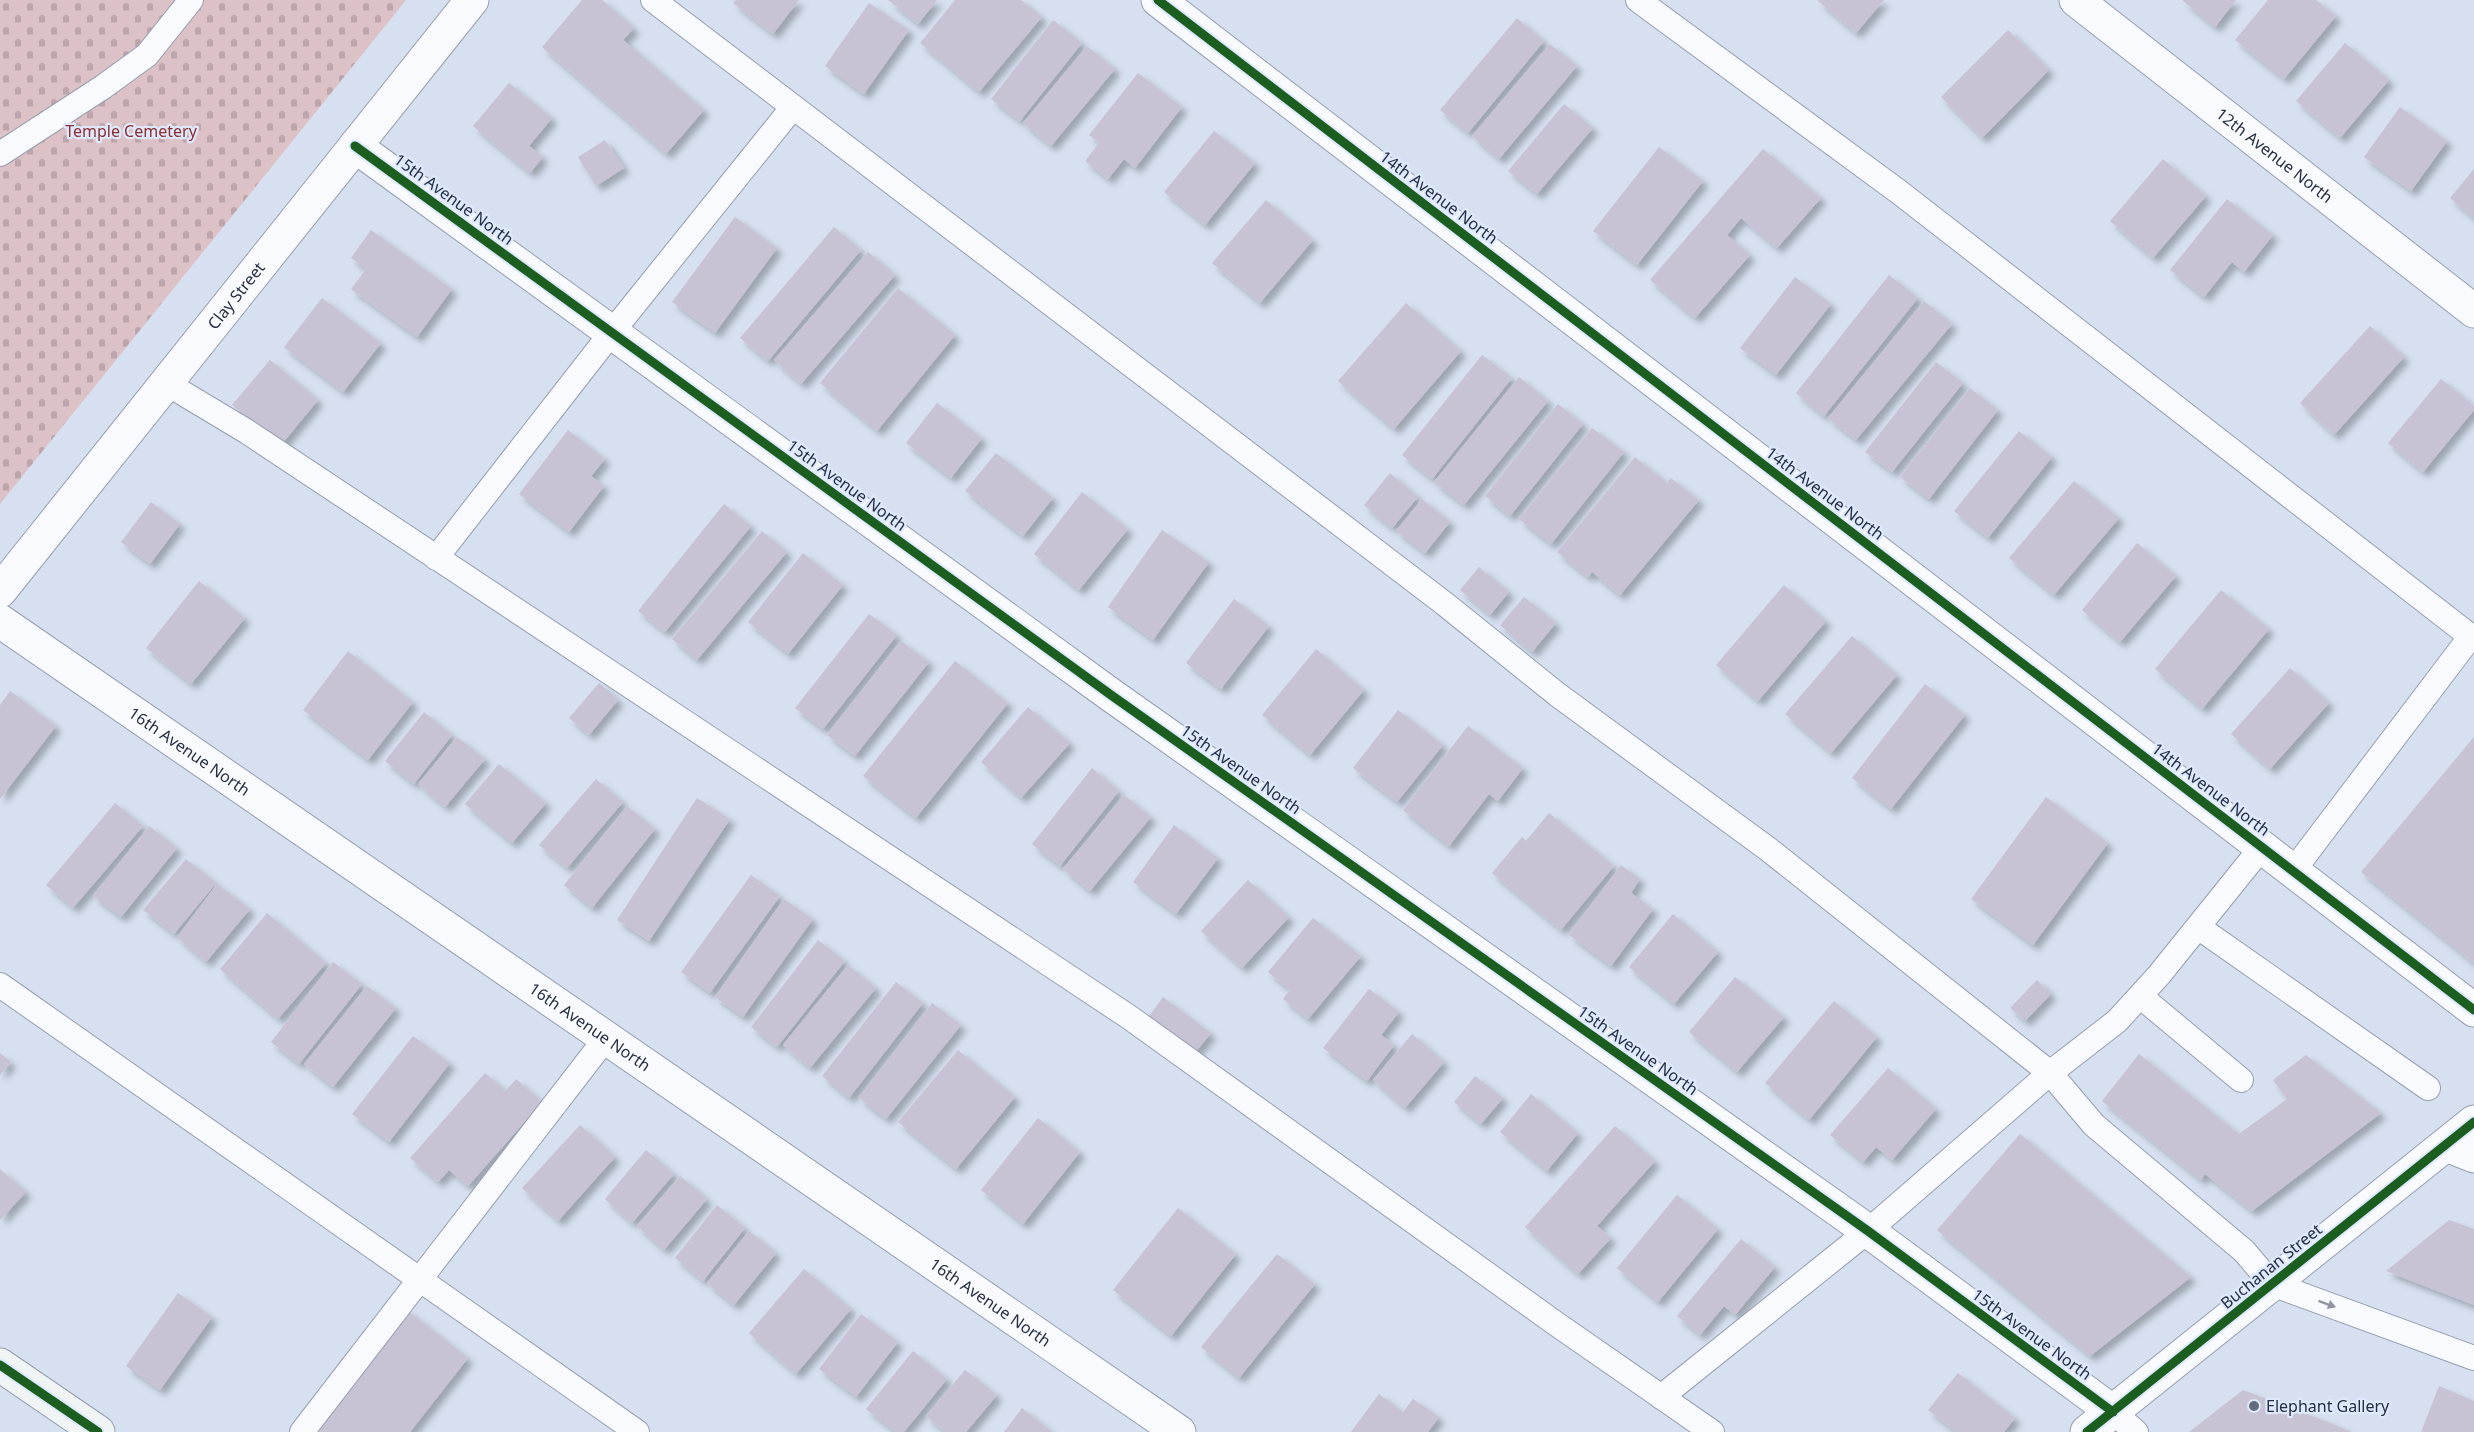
<svg xmlns="http://www.w3.org/2000/svg" width="2474" height="1432" font-family="'Noto Sans',sans-serif">
<defs>
<pattern id="cemetery-stones" width="16" height="16" patternUnits="userSpaceOnUse" patternTransform="scale(1.5)"><rect width="16" height="16" fill="#dcc1c6"/><path d="M2 7V4a2 2 0 0 1 4 0v3zM10 15v-3a2 2 0 0 1 4 0v3z" fill="#bda6ab"/></pattern>
<filter id="shadow"><feDropShadow dx="5.5" dy="5.5" stdDeviation="3" flood-color="#0004"/></filter>
</defs>
<rect width="100%" height="100%" fill="#d6e0f0"/>
<!-- cemetery -->
<path fill="url(#cemetery-stones)" d="M0,0H406L0,504Z"/>
<!-- building -->
<path fill="#c7c2d4" filter="url(#shadow)" d="M582,0H602L634,28L623,40L704,110L666,154L542,47Z
M736,0H799L773,34L733,3Z
M888,0H937L918,24Z
M955,0H1021L1042,17L979,92L920,43Z
M1817,0H1884L1856,33Z
M2182,0H2236L2215,27Z
M2268,0H2316L2336,16L2284,79L2235,40Z
M869,3L909,30L864,94L825,66Z
M1517,18L1544,41L1468,133L1440,110Z
M1053,20L1082,43L1020,121L991,99Z
M2008,30L2049,70L1982,138L1941,97Z
M2345,43L2389,80L2340,138L2296,101Z
M1550,44L1577,66L1499,159L1472,136Z
M1087,46L1115,69L1051,146L1023,123Z
M1138,73L1182,107L1135,168L1124,159L1108,179L1085,161L1099,143L1089,135Z
M509,83L552,118L529,146L543,157L530,173L473,126Z
M1564,104L1593,128L1537,194L1508,171Z
M2400,107L2447,141L2411,191L2364,157Z
M1214,131L1255,163L1205,225L1164,192Z
M605,140L624,168L596,186L578,157Z
M1659,147L1703,181L1637,265L1593,231Z
M1763,149L1821,198L1777,248L1741,218L1727,235L1750,255L1695,318L1650,280Z
M2163,159L2206,196L2153,258L2110,221Z
M2474,169V218L2450,198Z
M2227,199L2273,235L2244,272L2232,262L2204,297L2170,270Z
M1266,200L1313,240L1260,303L1212,263Z
M735,217L777,248L715,333L672,302Z
M834,227L861,250L768,361L740,338Z
M371,230L452,289L417,337L351,289L366,269L351,258Z
M868,252L895,275L801,384L774,360Z
M1889,275L1918,298L1824,416L1796,393Z
M1795,277L1831,304L1776,375L1740,348Z
M898,288L955,335L877,431L820,383Z
M322,298L381,343L343,392L284,347Z
M1924,301L1952,324L1856,440L1828,418Z
M1406,303L1461,351L1394,429L1338,381Z
M2370,326L2404,357L2334,435L2300,403Z
M1482,355L1512,378L1432,479L1402,455Z
M270,360L318,400L281,445L232,405Z
M1936,362L1963,383L1892,472L1865,452Z
M1519,377L1548,401L1464,505L1434,482Z
M2441,379L2474,406V410L2423,472L2388,443Z
M1970,388L1998,410L1929,499L1900,477Z
M937,403L982,438L951,478L906,443Z
M1558,404L1583,424L1510,516L1485,496Z
M1592,428L1624,452L1551,544L1519,519Z
M568,430L605,459L591,476L604,486L569,532L519,494Z
M2019,431L2052,457L1988,538L1954,511Z
M996,453L1053,498L1023,536L965,491Z
M1635,457L1667,483L1671,478L1699,500L1620,595L1592,572L1588,577L1557,552Z
M1390,473L1418,497L1392,528L1364,505Z
M2074,481L2119,518L2054,595L2009,558Z
M1082,492L1128,529L1079,590L1034,554Z
M1422,499L1450,522L1425,553L1396,531Z
M151,502L180,524L150,564L121,542Z
M724,504L751,526L665,632L638,611Z
M1162,530L1209,562L1153,640L1108,607Z
M762,531L787,552L697,660L672,639Z
M2137,543L2176,576L2120,642L2082,610Z
M803,553L843,585L788,654L748,622Z
M1479,567L1509,592L1490,615L1460,590Z
M199,581L245,618L191,684L146,648Z
M1784,585L1826,621L1758,701L1716,665Z
M2221,590L2269,629L2202,709L2155,669Z
M1524,597L1556,623L1532,652L1500,625Z
M1234,599L1269,626L1221,689L1186,663Z
M869,614L897,635L823,729L795,708Z
M1852,636L1897,675L1831,753L1785,714Z
M901,641L929,662L855,756L827,735Z
M1316,649L1364,690L1310,755L1262,715Z
M348,651L413,702L368,760L303,710Z
M955,661L1008,703L916,818L863,776Z
M2290,668L2329,703L2270,769L2231,734Z
M599,683L618,700L589,735L569,718Z
M1925,684L1965,715L1891,809L1852,778Z
M10,691L56,726L0,799V705Z
M1028,707L1070,743L1021,798L981,762Z
M1398,710L1443,745L1397,802L1353,768Z
M424,712L452,735L414,784L385,761Z
M1468,726L1523,768L1498,801L1489,794L1449,846L1403,810Z
M457,737L485,759L445,807L418,784Z
M2474,737V963L2361,872Z
M499,764L546,803L512,843L465,804Z
M1092,768L1119,791L1060,866L1032,844Z
M596,779L623,802L567,868L539,845Z
M1124,795L1151,817L1090,891L1063,869Z
M2046,797L2108,843L2033,945L1971,899Z
M697,798L730,819L649,941L617,920Z
M115,803L143,826L73,908L46,885Z
M627,806L655,829L592,908L564,885Z
M1549,813L1614,866L1561,930L1492,873L1522,837L1526,841Z
M1174,825L1218,858L1176,914L1133,882Z
M149,826L177,848L121,917L93,896Z
M186,859L216,883L174,934L143,910Z
M1621,865L1640,879L1631,893L1653,909L1611,966L1569,935Z
M751,875L780,896L710,993L681,972Z
M1248,880L1289,917L1242,968L1201,931Z
M217,884L250,909L206,962L177,937Z
M784,899L813,919L743,1017L715,997Z
M267,913L326,963L278,1019L220,969Z
M1673,914L1718,952L1674,1004L1629,967Z
M1313,918L1361,956L1308,1019L1283,999L1290,990L1268,972Z
M818,940L845,961L777,1047L751,1027Z
M333,962L362,984L299,1064L271,1042Z
M848,965L876,988L810,1068L783,1045Z
M1735,977L1784,1017L1737,1072L1689,1032Z
M2037,980L2051,994L2025,1021L2010,1008Z
M896,982L923,1003L849,1098L822,1076Z
M367,986L396,1008L333,1087L304,1064Z
M1369,989L1399,1012L1381,1035L1394,1045L1367,1081L1323,1048Z
M1163,997L1211,1033L1193,1055L1147,1019Z
M1834,1001L1877,1037L1809,1120L1765,1083Z
M932,1003L961,1025L886,1119L859,1098Z
M1412,1034L1444,1062L1405,1108L1373,1080Z
M413,1036L450,1063L389,1142L352,1114Z
M958,1050L1015,1097L956,1169L898,1122Z
M0,1053L11,1062L0,1075Z
M2139,1054L2239,1134L2287,1099L2273,1080L2306,1055L2381,1113L2252,1211L2205,1174L2201,1180L2102,1101Z
M1888,1068L1936,1109L1892,1160L1876,1147L1863,1162L1830,1135Z
M485,1073L506,1091L516,1079L542,1102L468,1186L449,1170L438,1182L410,1158Z
M1475,1076L1503,1098L1481,1124L1454,1102Z
M1531,1094L1578,1133L1547,1171L1500,1132Z
M1038,1118L1080,1152L1023,1224L981,1190Z
M580,1125L615,1157L558,1221L522,1188Z
M1615,1126L1655,1161L1597,1226L1611,1238L1578,1274L1525,1227Z
M2020,1134L2191,1277L2090,1356L1937,1230Z
M646,1150L674,1174L632,1223L605,1199Z
M0,1169L26,1192L0,1220Z
M680,1176L707,1199L664,1250L637,1226Z
M1677,1195L1718,1229L1658,1302L1617,1268Z
M717,1205L745,1228L703,1281L675,1258Z
M1178,1208L1236,1254L1171,1336L1113,1290Z
M2449,1220L2474,1229V1305L2386,1271Z
M749,1231L776,1253L734,1305L707,1283Z
M1741,1239L1775,1267L1735,1315L1724,1306L1700,1335L1677,1316Z
M1277,1254L1315,1284L1239,1378L1201,1347Z
M804,1269L851,1309L796,1374L749,1333Z
M178,1293L212,1317L160,1390L126,1366Z
M406,1309L468,1358L410,1432H309Z
M861,1314L898,1342L856,1397L819,1369Z
M913,1351L947,1379L904,1432H896L866,1409Z
M965,1370L997,1395L966,1432H945L926,1416Z
M1958,1373L2015,1418L2004,1432H1956L1928,1410Z
M2439,1386L2474,1401V1432H2421Z
M2243,1390L2328,1422L2352,1432H2189Z
M1379,1394L1403,1412L1413,1399L1439,1417L1428,1432H1351Z
M1022,1408L1052,1432H1004Z"/>
<g fill="none" stroke-linecap="round" stroke-linejoin="round">
<!-- service casing -->
<g stroke="#969faf" stroke-width="26">
<path id="service" d="M653,0L1445,604L1558,695L1768,849L2050,1073L2094,1125L2244,1251L2272,1284L2474,1358
M1638,0L1899,192L2474,639
M0,154L103,87L147,55L191,0
M166,383L246,431L1129,1017L1555,1323L1712,1432
M436,558L612,332L793,107
M2293,871L2471,636
M2198,927L2428,1088
M0,985L637,1432
M2140,996L2241,1080
M1661,1397L1868,1231L2050,1073L2117,1021L2159,975L2262,847
M2113,1412L2136,1432
M302,1432L606,1038"/>
</g>
<!-- minor casing -->
<g stroke="#969faf" stroke-width="35">
<g id="minor">
<path d="M1158,0L2474,1010"/>
<path id="s1" d="M2076,0L2474,311"/>
<path d="M355,146L1111,695L1868,1231L2113,1412"/>
<path id="s2" d="M0,621L1179,1432"/>
<path d="M2446,1145L2474,1156"/>
</g>
</g>
<!-- tertiary casing -->
<g stroke="#969faf" stroke-width="35">
<g id="tertiary">
<path id="s3" d="M0,591L472,0"/>
<path d="M2087,1432L2474,1122"/>
</g>
</g>
<!-- secondary casing -->
<g stroke="#969faf" stroke-width="35">
<path id="secondary" d="M0,1365L98,1432"/>
</g>
<!-- service -->
<use href="#service" stroke="#f9fafd" stroke-width="24"/>
<!-- minor -->
<use href="#minor" stroke="#f9fafd" stroke-width="33"/>
<!-- tertiary -->
<use href="#tertiary" stroke="#f9fafd" stroke-width="33"/>
<!-- secondary -->
<use href="#secondary" stroke="#f1f4f5" stroke-width="33"/>
<!-- cycleway casing -->
<g stroke="#dee9fe" stroke-width="13">
<path id="cycleway" d="M1158,0L2474,1010
M355,146L1111,695L1868,1231L2113,1412
M0,1365L98,1432
M2087,1432L2474,1122"/>
</g>
<!-- cycleway -->
<use href="#cycleway" stroke="#1b5e20" stroke-width="9"/>
</g>
<!-- one-way arrows -->
<defs><path id="oneway-solid" d="M-6-.8H1V-3.2L6.5 0L1 3.2V.8H-6Z" transform="scale(1.5)"/></defs>
<use fill="#8f94a0" href="#oneway-solid" transform="translate(2327 1304) rotate(20)"/>
<!-- markers -->
<circle fill="#636c7f" stroke="#dee9fe" stroke-width="2" cx="2254" cy="1406" r="6"/>
<g text-anchor="middle" stroke-width="4.5" stroke-linejoin="round" paint-order="stroke">
<!-- park labels -->
<g font-size="16" fill="#8d2f2f" stroke="#dee9fe">
<text x="131" y="137">Temple Cemetery</text>
</g>
<!-- street labels -->
<g font-size="16" fill="#252e42" stroke="#dee9fe">
<text dy="6" stroke="none"><textPath href="#s1" startOffset="252">12th Avenue North</textPath></text>
<text transform="translate(1439 197) rotate(37)" y="6">14th Avenue North</text>
<text transform="translate(454 199) rotate(36)" y="6">15th Avenue North</text>
<text dy="6" stroke="none"><textPath href="#s3" startOffset="378">Clay Street</textPath></text>
<text transform="translate(847 485) rotate(36)" y="6">15th Avenue North</text>
<text transform="translate(1825 493) rotate(37)" y="6">14th Avenue North</text>
<text dy="6" stroke="none"><textPath href="#s2" startOffset="230">16th Avenue North</textPath></text>
<text transform="translate(1241 769) rotate(35)" y="6">15th Avenue North</text>
<text transform="translate(2211 789) rotate(37)" y="6">14th Avenue North</text>
<text dy="6" stroke="none"><textPath href="#s2" startOffset="716">16th Avenue North</textPath></text>
<text transform="translate(1638 1050) rotate(35)" y="6">15th Avenue North</text>
<text transform="translate(2271 1266) rotate(-39)" y="6">Buchanan Street</text>
<text dy="6" stroke="none"><textPath href="#s2" startOffset="1202">16th Avenue North</textPath></text>
<text transform="translate(2032 1334) rotate(36)" y="6">15th Avenue North</text>
</g>
<!-- poi labels -->
<g font-size="16" fill="#252e42" stroke="#dee9fe" text-anchor="start">
<text x="2266" y="1412">Elephant Gallery</text>
</g>
</g>
</svg>
